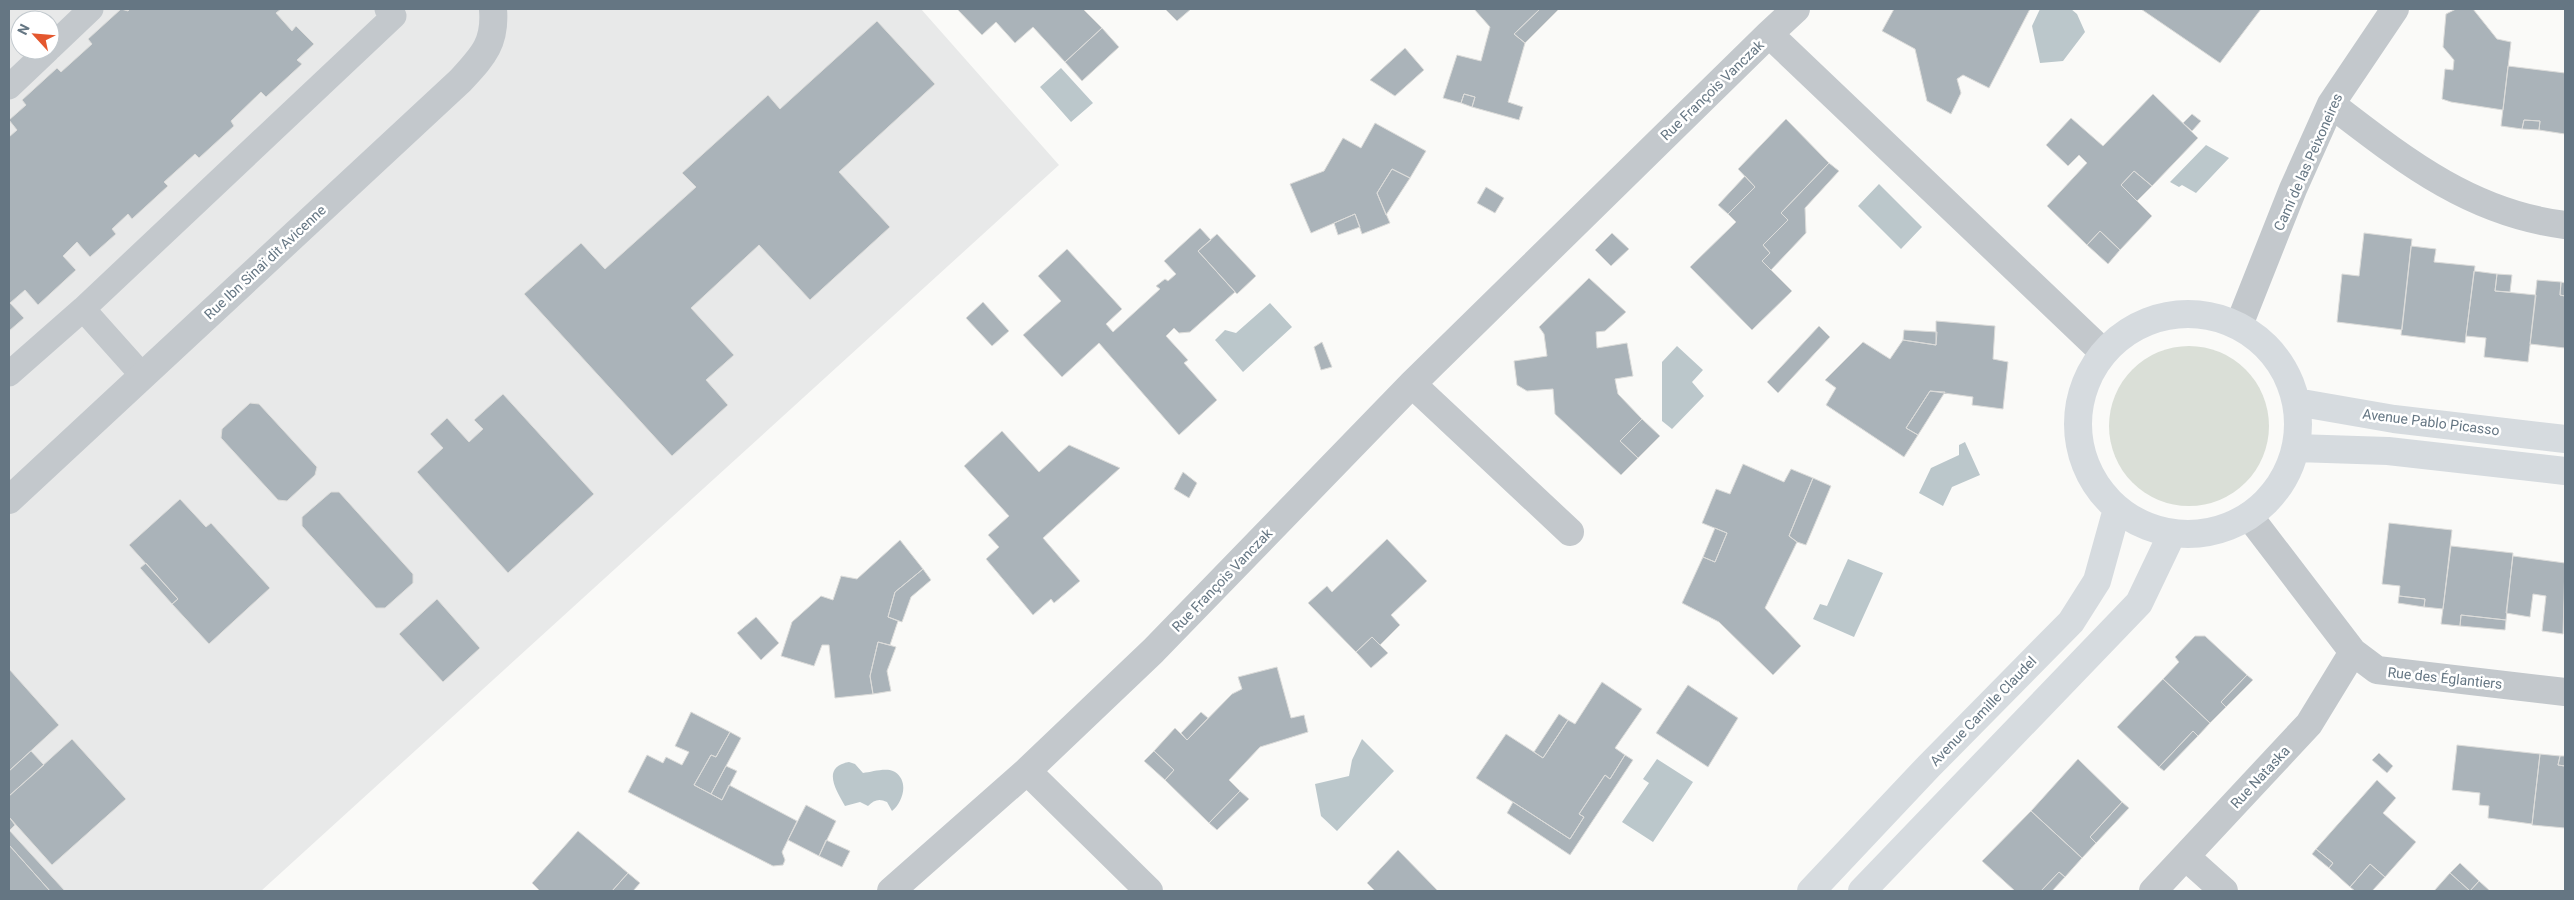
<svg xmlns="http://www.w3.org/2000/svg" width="2574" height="900" font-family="Roboto,sans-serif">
<rect width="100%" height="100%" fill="#fafaf8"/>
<!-- built -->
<path fill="#e8e9e9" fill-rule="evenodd" d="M9,9H921L1059,165L261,891H9ZM20,20H50V50H20Z"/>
<!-- green -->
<path fill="#dadfd7" d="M2109 426a80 80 0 1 1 160 0a80 80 0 1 1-160 0Z"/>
<!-- water -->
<path fill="#bbc7cb" d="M2040,9H2071L2077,14L2085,32L2063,61L2040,63L2032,26Z
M1061,68L1093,103L1071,122L1040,87Z
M2206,145L2229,158L2196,193L2182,185L2179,187L2170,182Z
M1879,184L1922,227L1901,249L1858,206Z
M1270,303L1292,327L1243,372L1215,340L1225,330L1236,333Z
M1677,346L1703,370L1692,382L1704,396L1672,429L1662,421V362Z
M1965,442L1980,475L1952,487L1943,506L1919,493L1931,468L1959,455V445Z
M1848,559L1883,573L1854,637L1813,619L1820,604L1827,606Z
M1362,739L1394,771L1337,831L1321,816L1315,784L1349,776L1352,760Z
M1657,759L1693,782L1653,842L1622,822L1649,783L1643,779Z
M849,762L855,764L863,773C872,772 887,767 895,772C910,782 902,803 892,811L887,802C879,798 874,800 868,806L860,802L845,806C836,790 821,767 849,762Z"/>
<!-- building -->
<path fill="#aab3b9" stroke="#dcdcda" d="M121,9L128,11L130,9H281L276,13L292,31L296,26L314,44L297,60L302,64L266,97L261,92L231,121L234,126L199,158L195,154L164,182L168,186L132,219L128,214L112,229L116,234L90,257L77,242L63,256L76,270L38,305L25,290L10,303L24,318L9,331V137L17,130L9,120L26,105L22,100L57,68L61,72L92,44L88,39Z
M957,9H1083L1102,28L1065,62L1033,27L1015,43L996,22L982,35Z
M1165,9H1191L1177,21Z
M1474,9H1540L1514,34L1525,43L1508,102L1523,107L1519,120L1472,107L1475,97L1464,94L1461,103L1443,98L1457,55L1481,61L1490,27Z
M1540,9H1559L1525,43L1514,34Z
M1894,9H2030L1989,88L1963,75L1957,79L1961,93L1951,114L1927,101L1915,49L1882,31Z
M2141,9H2261L2220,63Z
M2456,9H2473L2497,39L2511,42L2503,110L2451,102L2442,99L2445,69L2453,70L2454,60L2443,47L2446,14Z
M877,21L935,84L839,172L890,227L810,300L759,245L691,308L734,355L706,380L728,405L672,456L524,294L581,243L605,269L696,187L682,173L768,95L780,109Z
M1102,28L1119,47L1082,81L1065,62Z
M1405,48L1424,70L1395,96L1370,80Z
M2508,66L2565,73V134L2539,130L2540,121L2524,120L2522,129L2501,126Z
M1464,94L1475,97L1472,107L1461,103Z
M2153,94L2198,138L2152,186L2134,171L2121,185L2152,216L2120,250L2100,231L2087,245L2047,206L2087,163L2079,155L2068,166L2046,145L2071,118L2103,146Z
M2192,114L2201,121L2192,131L2183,123Z
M1786,119L1829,163L1781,213L1788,220L1763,245L1770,253L1762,261L1792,291L1752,330L1690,267L1736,222L1728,214L1755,187L1738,169Z
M2524,120L2540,121L2539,130L2522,129Z
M1375,123L1426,151L1410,178L1392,169L1377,193L1390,223L1362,234L1355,214L1311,233L1290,184L1324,171L1343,138L1361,148Z
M1829,163L1839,171L1805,208L1806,233L1771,270L1762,261L1770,253L1763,245L1788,220L1781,213Z
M1392,169L1410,178L1386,215L1377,193Z
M2134,171L2152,186L2137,201L2121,185Z
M1745,176L1755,187L1728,214L1718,205Z
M1486,187L1504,198L1495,213L1477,203Z
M1355,214L1360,227L1338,235L1334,223Z
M1200,228L1211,240L1198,251L1235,292L1190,332L1179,333L1174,328L1166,336L1188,360L1184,363L1217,400L1179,435L1099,343L1062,377L1023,335L1061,301L1038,276L1067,249L1122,309L1106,324L1113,332L1160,289L1156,286L1165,279L1168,281L1176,274L1164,261Z
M2100,231L2120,250L2108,264L2087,245Z
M1612,233L1629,249L1611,266L1595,250Z
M2364,233L2412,239L2402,330L2337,322L2342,274L2359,276Z
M1217,234L1256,276L1237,294L1198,251Z
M2411,246L2436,249L2434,262L2475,266L2465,343L2401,335Z
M2474,271L2497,274L2495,291L2536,295L2528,362L2484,357L2486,338L2466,336Z
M2497,274L2512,275L2510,292L2495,291Z
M1589,278L1626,312L1605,331L1596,332L1597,348L1627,343L1633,376L1615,379L1618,394L1642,419L1620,441L1638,458L1621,475L1555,414L1553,389L1527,391L1517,385L1514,361L1547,356L1544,334L1539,327Z
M2537,280L2561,282L2560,295L2565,296V348L2530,344Z
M2561,282L2565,283V296L2560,295Z
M983,302L1009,331L992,346L966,318Z
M1936,321L1995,326L1993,359L2008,362L2003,409L1972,405L1973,397L1930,391L1906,428L1918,435L1904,457L1826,405L1836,388L1825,380L1863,342L1890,359L1903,340L1936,345Z
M1819,326L1830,337L1778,393L1767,382Z
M1904,330L1937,332L1936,345L1903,340Z
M1322,342L1332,367L1321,370L1314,347Z
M1930,391L1945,392L1918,435L1906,428Z
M503,394L594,494L508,573L417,472L443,448L430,434L447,418L469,442L483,429L474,420Z
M250,403L259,404L317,467L315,475L287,501L278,500L221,438L222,429Z
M1642,419L1660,436L1638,458L1620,441Z
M1002,431L1039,472L1069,445L1120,468L1043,538L1080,581L1054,603L1051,599L1033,615L986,559L999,547L988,535L1009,516L964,466Z
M1743,464L1784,482L1791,469L1813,478L1789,536L1797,542L1765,608L1801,646L1773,675L1719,622L1682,603L1703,557L1715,562L1727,533L1702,523L1716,489L1730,494Z
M1183,472L1197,483L1189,498L1174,489Z
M1813,478L1831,486L1806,545L1797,542L1789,536Z
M331,492H339L413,574V583L385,608H376L302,526V517Z
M180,499L206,527L211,523L270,588L209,644L172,604L178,599L129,545Z
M2389,523L2452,530L2443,609L2424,607L2425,599L2399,596L2400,586L2382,584Z
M1715,528L1727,533L1715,562L1703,557Z
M1387,539L1427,581L1391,615L1400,625L1380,645L1372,637L1356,652L1308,603L1327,586L1332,592Z
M900,540L923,569L895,592L888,617L898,621L890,645L878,642L870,676L873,694L835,698L829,645H822L814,666L781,656L792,622L821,596L833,600L841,576L857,579Z
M2451,546L2513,553L2506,620L2461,615L2460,626L2441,624Z
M2513,556L2565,563L2563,634L2542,631L2546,596L2533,594L2530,617L2506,613Z
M146,563L178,599L172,604L140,568Z
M923,569L931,580L911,597L902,622L888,617L895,592Z
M2399,596L2425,599L2424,607L2398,603Z
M437,599L480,648L443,682L399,634Z
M2461,615L2506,620L2505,630L2460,626Z
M756,617L779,643L761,660L737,633Z
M2195,636H2205L2247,675L2221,702L2226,707L2210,723L2163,679L2179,662L2175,657Z
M1372,637L1388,653L1371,668L1356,652Z
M878,642L896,647L887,671L891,691L873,694L870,676Z
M1277,667L1291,718L1304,715L1308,732L1260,747L1229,780L1240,791L1209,823L1165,780L1174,770L1154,751L1175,728L1187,740L1232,694L1242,689L1238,677Z
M9,669L59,725L9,771Z
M2247,675L2253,680L2226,707L2221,702Z
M2163,679L2210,723L2198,736L2193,731L2159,767L2117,727Z
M1602,682L1642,709L1615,748L1625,755L1610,779L1605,775L1579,814L1584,817L1570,839L1476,778L1506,734L1543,758L1568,720L1575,724Z
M1688,685L1738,718L1708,767L1656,733Z
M691,712L730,732L716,757L711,755L694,785L722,800L729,785L797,821L782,852L785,860L783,865L773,866L628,792L647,755L663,763L666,757L682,765L689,752L675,746Z
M1201,712L1208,718L1187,740L1181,733Z
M1559,714L1568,720L1543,758L1534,752Z
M2193,731L2198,736L2164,771L2159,767Z
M730,732L741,738L711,794L694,785L711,755L716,757Z
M72,739L126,799L52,865L9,817V796Z
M2457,745L2540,754L2532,824L2488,818L2489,806L2479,805L2480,793L2452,790Z
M31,751L44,765L9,796V771Z
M1154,751L1174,770L1165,780L1144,761Z
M2379,753L2393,766L2387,773L2372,760Z
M2540,754L2560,756L2558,765L2565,766V828L2532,825Z
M1625,755L1633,760L1570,855L1507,813L1513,802L1570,839L1584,817L1579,814L1605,775L1610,779Z
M2560,756H2565V766L2558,765Z
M2078,759L2122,802L2090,837L2096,843L2082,858L2031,811Z
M726,766L737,771L722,800L711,794Z
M2377,780L2396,798L2383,813L2416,842L2385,877L2370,864L2350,887L2329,868L2333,863L2316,849Z
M1240,791L1249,799L1217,830L1209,823Z
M2122,802L2129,808L2096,843L2090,837Z
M806,805L836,821L819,856L788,840Z
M2031,811L2082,858L2065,877L2059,872L2041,891H2015L1982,861Z
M9,817L15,825L9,831Z
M9,830L65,891H50L9,845Z
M578,831L628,873L612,891H540L532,883Z
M826,840L850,851L842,867L819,856Z
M9,845L50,891H9Z
M2316,849L2333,863L2329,868L2312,854Z
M1398,850L1438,891H1375L1367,883Z
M2460,863L2479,881L2470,891L2450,873Z
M2370,864L2385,877L2372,891H2355L2350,887Z
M2059,872L2065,877L2052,891H2041Z
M628,873L640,883L633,891H612Z
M2450,873L2470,891L2479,881L2490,891H2434Z"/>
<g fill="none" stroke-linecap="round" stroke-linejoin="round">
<!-- lane -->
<path stroke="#c3c8cc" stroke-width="25" d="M50,48L91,9
M9,87L48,50
M83,309L142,375
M9,374L83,309L394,16L387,9"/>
<!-- street -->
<path stroke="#c3c8cc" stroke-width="28" d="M1769,34L1796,9
M2331,104C2404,160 2470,213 2565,225
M2239,325L2293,189L2331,104L2395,9
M1412,384L1570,532
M9,500L460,81C482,57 496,44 493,9
M2249,516L2353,652L2377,670L2565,692
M1027,771L1149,891
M2186,857L2224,891
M891,891L1027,771L1153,651L1412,384L1769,34L2103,352
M2153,891L2309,724L2353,652"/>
<!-- secondary -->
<path stroke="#d6dbdf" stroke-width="28" d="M2078 424a110 110 0 1 1 220 0a110 110 0 1 1-220 0Z
M2296,402L2394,419L2565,439
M2296,448L2388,451L2565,471
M1811,891L1929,766L2071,622L2097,581L2117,509
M1862,891L2139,603L2172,534"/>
</g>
<g text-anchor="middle" stroke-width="5" stroke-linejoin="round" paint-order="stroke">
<!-- street labels -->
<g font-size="14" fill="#657683" stroke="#fff">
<text transform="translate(1712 90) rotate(-44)" y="5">Rue François Vanczak</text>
<text transform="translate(2308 162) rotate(-66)" y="5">Cami de las Peixoneires</text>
<text transform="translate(265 262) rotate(-43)" y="5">Rue Ibn Sinaï dit Avicenne</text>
<text transform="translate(2431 422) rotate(7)" y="5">Avenue Pablo Picasso</text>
<text transform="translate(1222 580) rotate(-46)" y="5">Rue François Vanczak</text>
<text transform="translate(2445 678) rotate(6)" y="5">Rue des Églantiers</text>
<text transform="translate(1983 711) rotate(-46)" y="5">Avenue Camille Claudel</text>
<text transform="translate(2260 777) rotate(-47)" y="5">Rue Nataska</text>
</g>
</g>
<!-- border -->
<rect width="2574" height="900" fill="none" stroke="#657683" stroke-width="20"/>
<!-- north arrow -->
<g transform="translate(35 35) rotate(296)"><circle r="24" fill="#ffffff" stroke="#c1c8cd"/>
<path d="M0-4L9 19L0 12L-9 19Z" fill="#e4572e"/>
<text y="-8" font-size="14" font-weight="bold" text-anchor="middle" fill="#657683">N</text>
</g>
</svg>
